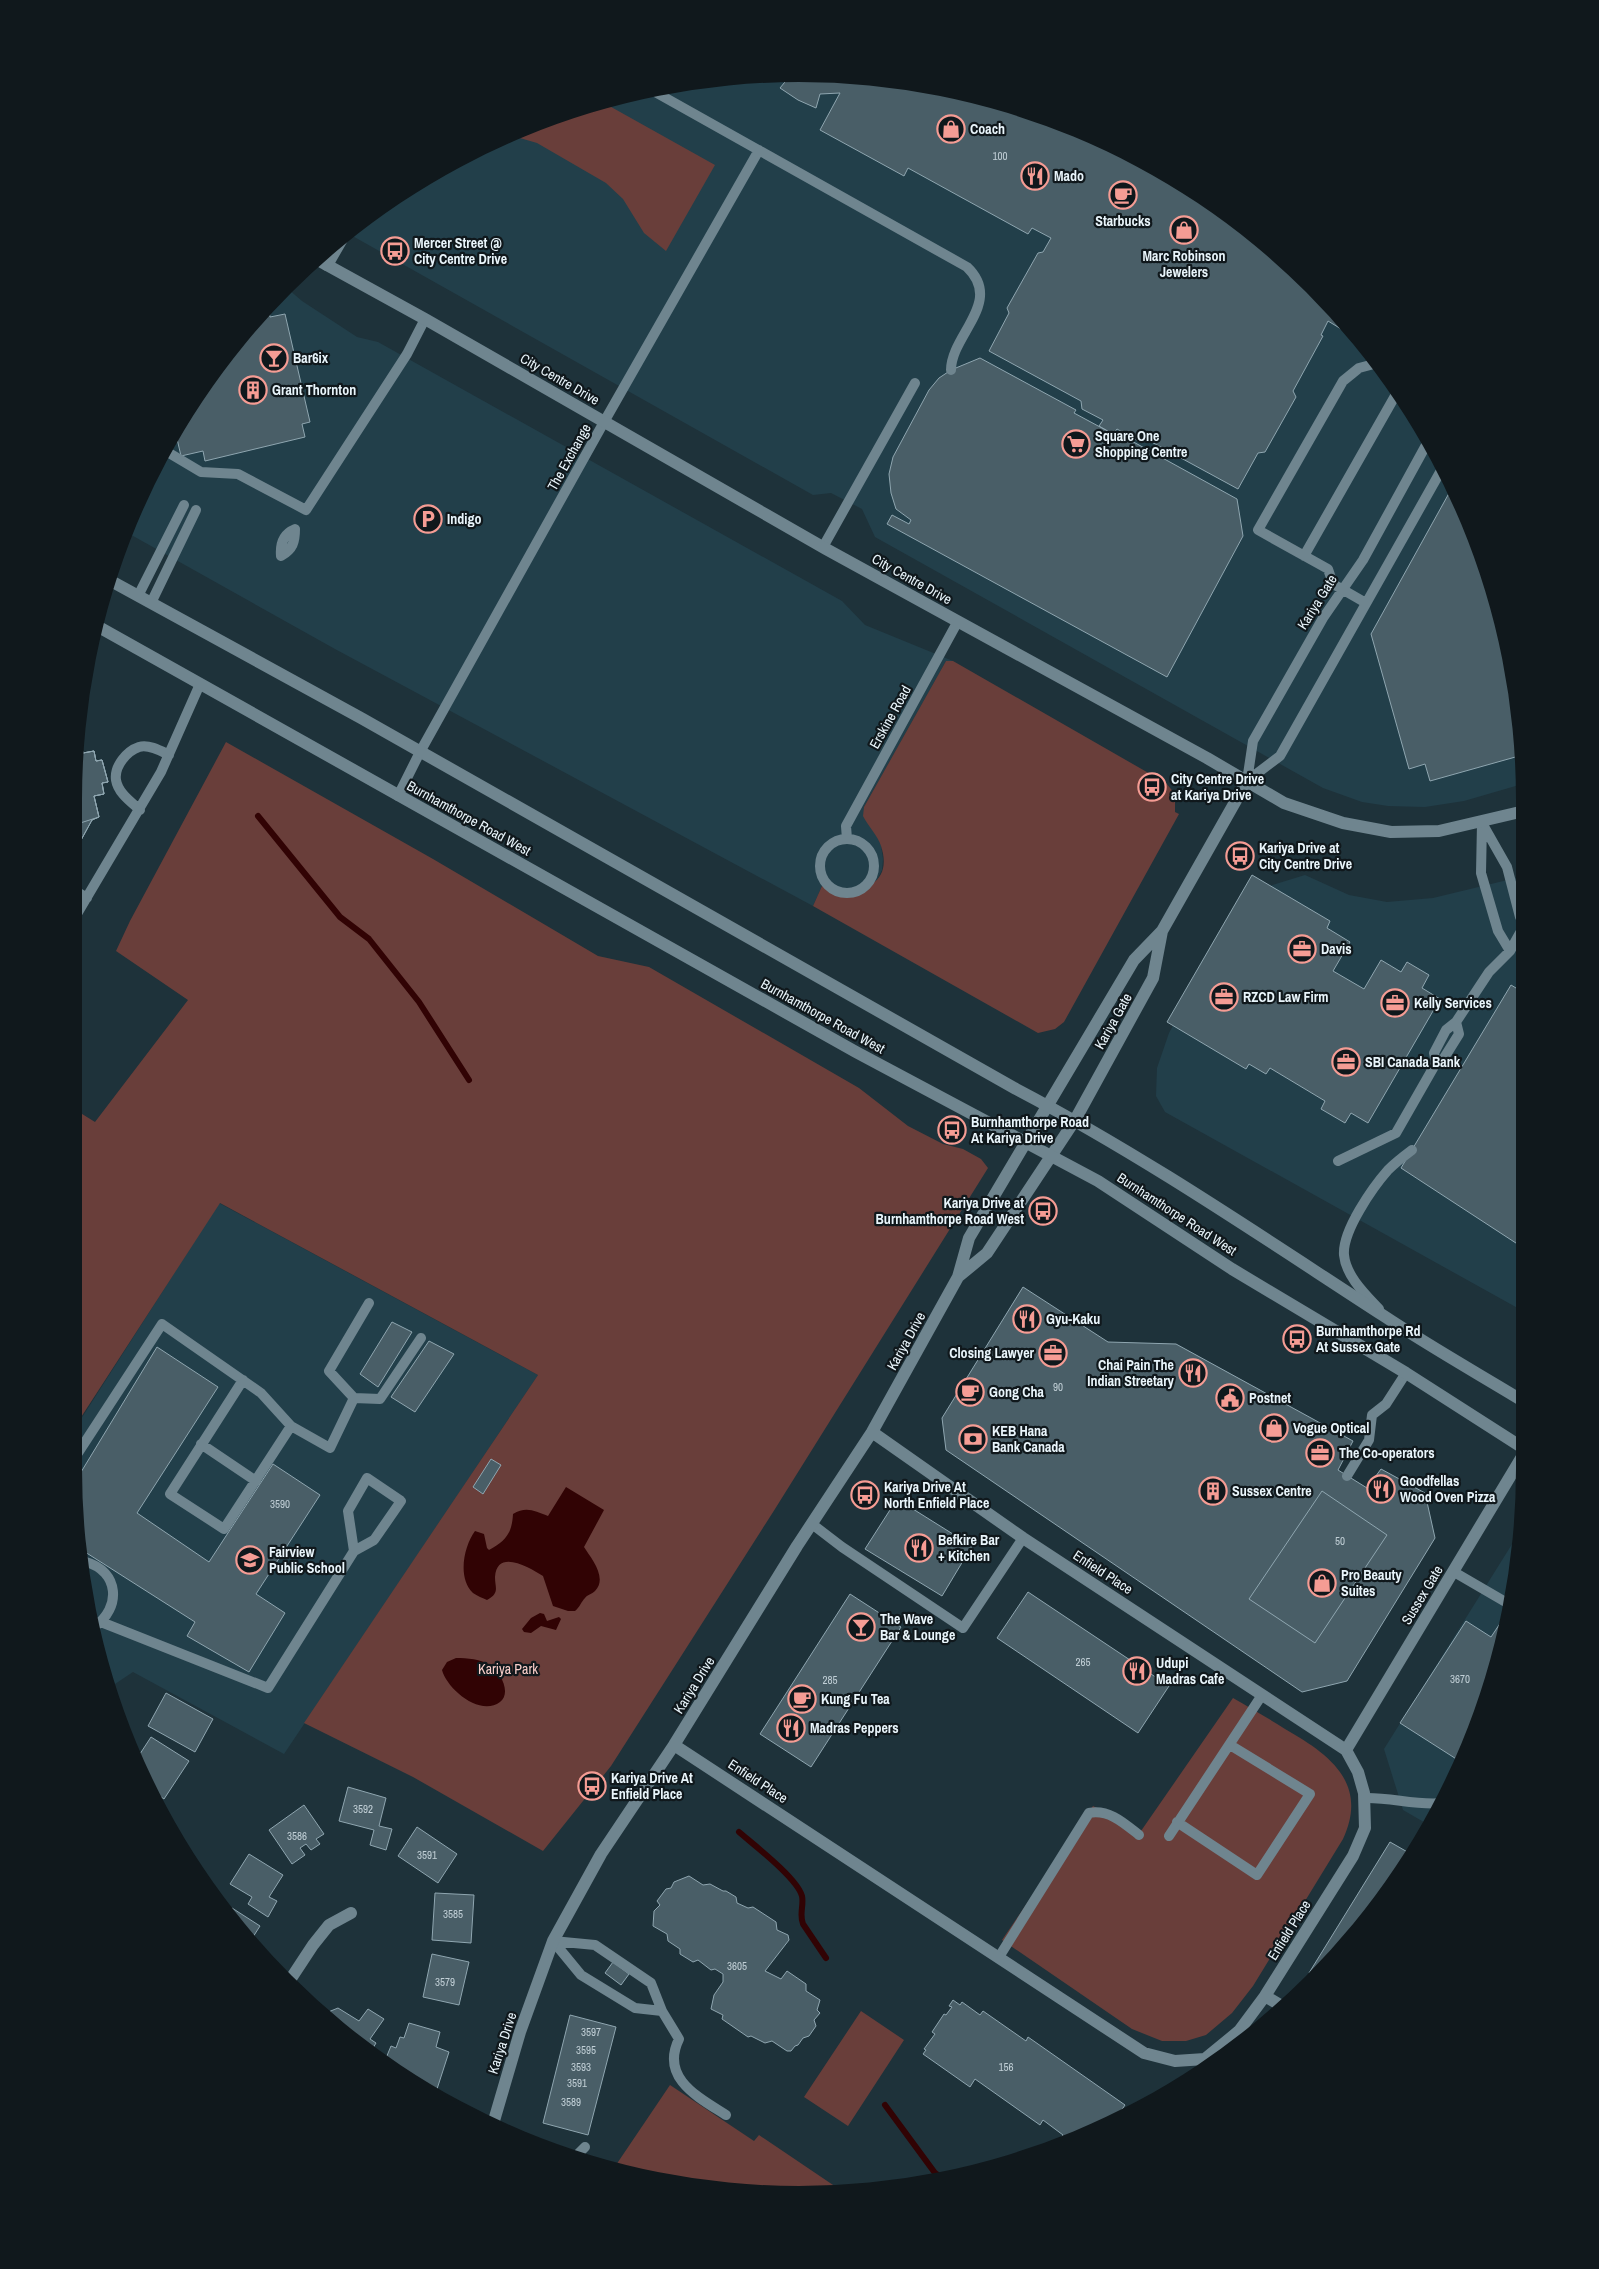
<svg xmlns="http://www.w3.org/2000/svg" width="1599" height="2269" font-family="'Archivo Narrow',sans-serif">
<rect width="100%" height="100%" fill="#1e323a"/>
<!-- built -->
<path fill="#223f4a" d="M847,75L1120,148L1241,224L1345,321L1451,479L1487,566L1519,704V785L1464,801L1425,807L1388,806L1362,802L1323,788L875,537L862,509L831,493L813,495L349,234L436,171L566,112L704,80Z
M288,289L302,301L357,337L378,342L842,601L865,625L953,661H946L864,807L881,845L883,859L882,870L877,880L870,887L844,892L822,886L813,906L335,649L126,532L171,437L224,357Z
M1305,875L1349,895L1387,902L1433,898L1520,877L1523,1311L1165,1112L1156,1096L1157,1068L1169,1033L1246,893Z
M219,1203L538,1375L284,1754L133,1672L109,1688L99,1658L74,1470V1430Z
M1514,1541L1519,1543L1501,1657L1451,1790L1429,1825L1403,1810L1384,1749Z"/>
<!-- green -->
<path fill="#693e3a" d="M604,103L715,165L666,251L644,233L623,199L606,183L537,143L513,136L566,112Z
M946,661H953L1166,783L1175,794V812L1179,814L1064,1022L1055,1029L1038,1033L813,906L822,886C853,896 895,889 881,846C878,836 868,826 863,816L864,807Z
M226,742L433,859L598,956L649,967L859,1088L908,1126L943,1144L963,1149L981,1159L988,1168L775,1509L611,1766L543,1851L413,1777L304,1723L538,1375L220,1203L74,1428V1109L95,1122L188,1000L116,951L130,921Z
M1233,1698C1250,1708 1268,1718 1285,1729C1329,1754 1369,1783 1343,1839L1253,1986L1232,2013L1206,2035L1186,2041H1162L1132,2029L1002,1940L1093,1806L1141,1831Z
M861,2011L904,2040L848,2126L804,2097Z
M670,2085L754,2141L759,2135L839,2189H705L616,2165Z"/>
<!-- water -->
<path fill="#310304" d="M566,1487L604,1510L584,1547C591,1558 608,1578 595,1591C592,1594 587,1595 585,1598C581,1602 580,1607 575,1611H568L553,1606L543,1576C530,1568 497,1548 495,1577C495,1588 500,1593 487,1600C483,1598 477,1596 473,1593C457,1578 464,1546 475,1531L484,1534L487,1548L489,1550C506,1541 512,1533 513,1514C526,1506 535,1511 548,1516Z
M540,1613L544,1614L547,1621L559,1617L561,1619L556,1630L541,1626L531,1633L524,1632L522,1629L531,1618Z
M456,1658C467,1658 481,1659 490,1665C500,1671 512,1693 500,1702C480,1717 447,1689 442,1670L447,1662Z"/>
<g fill="none" stroke-linecap="round" stroke-linejoin="round">
<!-- stream -->
<path stroke="#310304" stroke-width="6" d="M258,816L340,917L369,939L419,1002L469,1080
M739,1832C754,1845 797,1878 802,1896C804,1906 799,1914 803,1924L826,1958
M885,2105L935,2173L943,2179"/>
</g>
<!-- building -->
<path fill="#495e67" stroke="#8fa6b0" d="M847,75L987,98L1120,148L1241,224L1345,321L1356,338L1328,321L1321,335L1323,336L1293,391L1296,397L1265,452L1258,453L1238,489L1146,439L1138,441L1117,429L1113,434L1099,426L1103,420L1082,409L1081,401L989,351L1009,313L1007,308L1038,253L1043,252L1051,238L1032,228L1028,234L908,168L904,176L820,130L840,93L820,94L816,108L798,100L780,88L789,77Z
M269,310L270,317L285,314L310,422L302,424L305,437L205,461L203,451L181,456L175,430L224,357Z
M980,358L1076,410L1074,413L1113,434L1117,437L1119,434L1237,499L1243,536L1167,677L887,524L892,515L909,524L911,520L896,509L891,493L889,474L893,457L929,390L939,378L951,370Z
M1453,486L1487,566L1519,704V756L1430,781L1425,764L1409,769L1371,634Z
M80,740L83,753L94,751L96,761L102,760L108,782L102,783L104,794L94,796L99,817L92,820L74,853V799Z
M80,740L83,753L94,751L96,761L102,760L108,782L102,783L104,794L94,796L99,817L74,825V799Z
M80,740L83,753L94,751L96,761L102,760L108,782L102,783L104,794L94,796L99,817L92,820L74,853V799Z
M1252,875L1330,921L1327,928L1350,942L1333,971L1364,989L1381,960L1401,972L1407,962L1429,975L1422,988L1440,999L1368,1123L1351,1113L1345,1123L1321,1109L1325,1101L1270,1068L1266,1074L1249,1064L1246,1069L1167,1022Z
M1511,985L1521,991L1522,1247L1401,1168Z
M1023,1287L1108,1342L1176,1344L1353,1441L1338,1470L1367,1488L1381,1469L1425,1493L1435,1538L1347,1681L1302,1692L946,1450L942,1418Z
M392,1322L412,1332L378,1387L360,1374Z
M429,1341L454,1354L415,1412L391,1397Z
M157,1347L218,1387L137,1513L209,1562L273,1464L320,1495L256,1594L285,1613L249,1672L187,1636L195,1622L85,1552L75,1482Z
M491,1459L501,1465L483,1494L473,1487Z
M1322,1491L1387,1535L1315,1643L1249,1599Z
M897,1499L972,1546L942,1596L865,1549Z
M1028,1592L1169,1686L1138,1733L997,1638Z
M850,1594L901,1627L811,1767L760,1734Z
M1466,1621L1491,1637L1501,1622L1506,1625L1501,1657L1461,1762L1400,1723Z
M166,1693L213,1719L195,1752L148,1726Z
M151,1737L189,1761L164,1799L152,1791L136,1760Z
M348,1787L386,1798L379,1826L392,1829L386,1850L370,1845L374,1830L339,1821Z
M304,1805L324,1834L316,1839L320,1844L311,1850L306,1844L300,1848L305,1855L292,1864L269,1830Z
M417,1827L457,1854L438,1883L398,1856Z
M1390,1842L1411,1854L1375,1911L1314,1977L1309,1973Z
M249,1854L283,1875L269,1897L277,1901L268,1917L248,1904L252,1897L230,1884Z
M689,1876L703,1885L710,1884L723,1891H726L736,1897L737,1903L748,1908L753,1907L776,1922L777,1930L788,1935L789,1940L765,1971L781,1979L787,1971L806,1984V1991L820,2000L817,2010L820,2013L814,2020L816,2026L809,2036L803,2038L798,2045L795,2046L791,2051H787L772,2041L765,2043L751,2036L748,2037L722,2019L723,2015L711,2009L714,1995L723,1982V1974L715,1969L711,1970L698,1960L693,1962L680,1954V1949L668,1941L667,1934L653,1926L654,1911L660,1905L657,1901L666,1889L671,1888L674,1882Z
M435,1893L474,1895L471,1943L432,1940Z
M232,1908L260,1926L253,1937L230,1911Z
M432,1954L469,1962L459,2005L423,1997Z
M613,1962L629,1974L621,1985L605,1973Z
M953,2000L960,2005L962,2002L980,2015L983,2011L1026,2041L1028,2037L1125,2105L1121,2111L1128,2115L1120,2121L1061,2143L1059,2141L1063,2135L1043,2120L1040,2125L975,2079L970,2087L923,2054L926,2050L924,2049L935,2034L932,2032L944,2014L946,2015L952,2007L949,2006Z
M338,2008L359,2021L368,2009L384,2019L370,2039L376,2043L370,2053L321,2015Z
M570,2015L616,2027L588,2135L543,2123Z
M409,2023L440,2032L436,2047L449,2052L437,2089L413,2082L384,2063L391,2046L396,2048L400,2037L404,2038Z"/>
<g fill="none" stroke-linecap="round" stroke-linejoin="round">
<!-- service -->
<path stroke="#6f858f" stroke-width="10" d="M655,92L967,267C1004,302 951,335 951,370
M164,450L201,472L238,474L306,510L407,354L425,319
M295,529C295,542 293,549 281,556C280,544 283,534 295,529Z
M823,547L915,383
M1304,556L1395,396
M138,596L184,505
M151,603L196,510
M1366,603L1333,584L1328,569L1258,530L1343,381L1359,368L1374,364
M1247,781L1253,741L1323,618L1363,560L1425,447L1428,445
M1247,781L1280,756L1443,467
M398,796L420,752L604,422L759,150
M140,810C131,802 118,793 116,780C114,766 127,751 139,747C149,744 161,751 169,755
M1482,823L1481,873L1498,931L1510,951
M1482,823L1507,867L1520,917
M847,839L846,826L958,621
M820 866a27 27 0 1 1 54 0a27 27 0 1 1-54 0Z
M74,890L87,898
M74,919L161,772L200,684
M1436,1063L1434,1053L1446,1030L1456,1022L1489,972L1510,951L1520,933
M1338,1161L1396,1133L1436,1063L1444,1058L1459,1034L1456,1022
M1379,1309C1365,1294 1346,1276 1344,1255C1342,1231 1373,1187 1388,1170C1395,1163 1404,1156 1412,1150
M243,1380L170,1494L224,1529L291,1426
M354,1398L329,1371L369,1303
M201,1444L256,1481
M74,1459L162,1324L261,1393L291,1426L330,1448L354,1398L380,1399L421,1338
M1347,1476L1369,1440L1372,1415L1386,1404L1406,1373
M812,1524L842,1547L963,1628L1023,1538
M86,1562C119,1571 122,1608 94,1627
M1454,1572L1509,1604
M101,1622L268,1688L354,1551L374,1540L401,1501L367,1478L348,1511L354,1551
M1364,1798C1391,1797 1416,1806 1443,1803
M1177,1822L1257,1875L1310,1794L1230,1745
M1169,1836L1262,1695
M553,1941L595,1945L651,1983L662,2011L679,2039C660,2078 698,2097 726,2115
M553,1941L581,1975L635,2008L662,2011
M999,1957L1089,1813C1109,1809 1124,1823 1139,1835
M577,2155L585,2147"/>
<!-- minor -->
<path stroke="#6f858f" stroke-width="12" d="M327,265L342,239
M958,1277L987,1253L1075,1120L1153,978L1162,931
M674,1745L1144,2053L1175,2061L1205,2059L1239,2031L1265,1996L1353,1856L1365,1828L1364,1793L1358,1772L1346,1750L1023,1538L872,1432
M1346,1750L1523,1455
M290,1980L313,1945L329,1925L351,1913
M1265,1996L1285,2008
M493,2124L520,2032L553,1941L601,1854L674,1745L797,1546L872,1432L958,1277L969,1238L1134,960L1162,931L1247,781"/>
<!-- tertiary -->
<path stroke="#6f858f" stroke-width="12" d="M316,259L425,319L826,549L1207,758L1284,803L1343,823L1391,832L1439,831L1520,812"/>
<!-- secondary -->
<path stroke="#6f858f" stroke-width="12" d="M111,581L361,718L1016,1089C1144,1156 1262,1237 1384,1316C1429,1346 1477,1373 1523,1401
M97,626L856,1052L1098,1181L1232,1269L1406,1373L1523,1448"/>
</g>
<!-- icons -->
<defs>
<g id="shop-ring" transform="scale(1.4375)"><circle r="9.5" fill="#10181c" stroke="#f59c94" stroke-width="1.5"/><path d="M-5-2.5h2.3a2.7 3.5 0 0 1 5.4 0H5L5.5 6h-11ZM-1.5-2.5h3a1.5 2.3 0 0 0-3 0Z" fill="#f59c94"/></g>
<g id="restaurant-ring" transform="scale(1.4375)"><circle r="9.5" fill="#10181c" stroke="#f59c94" stroke-width="1.5"/><path d="M-5-6h1v4h1v-4h1v4h1v-4h1v5L-1.5 .5V6h-2V.5L-5-1ZM5-6V6H3V1.5H1.5Q1.5-4 5-6Z" fill="#f59c94"/></g>
<g id="cafe-ring" transform="scale(1.4375)"><circle r="9.5" fill="#10181c" stroke="#f59c94" stroke-width="1.5"/><path d="M-5.5-4.5H6V0H3Q3 3.5 0 3.5H-2.5Q-5.5 3.5-5.5 0ZM3-3.2v2h1.7v-2ZM-6 4.5H4V6H-6Z" fill="#f59c94"/></g>
<g id="bus-ring" transform="scale(1.4375)"><circle r="9.5" fill="#10181c" stroke="#f59c94" stroke-width="1.5"/><path d="M-5-6H5V4H4V6H2V4H-2V6H-4V4H-5ZM-3.5-4V0h7V-4ZM-3.5 1.2v1.5H-2V1.2ZM2 1.2v1.5H3.5V1.2Z" fill="#f59c94"/></g>
<g id="bar-ring" transform="scale(1.4375)"><circle r="9.5" fill="#10181c" stroke="#f59c94" stroke-width="1.5"/><path d="M-6-5H6L.8 .8V4.5H3.5V6h-7V4.5H-.8V.8Z" fill="#f59c94"/></g>
<g id="building-ring" transform="scale(1.4375)"><circle r="9.5" fill="#10181c" stroke="#f59c94" stroke-width="1.5"/><path d="M-4-6H4V6H1V3H-1V6H-4ZM-2.5-4.3h1.7v1.8h-1.7ZM.8-4.3h1.7v1.8H.8ZM-2.5-1h1.7V.8h-1.7ZM.8-1h1.7V.8H.8Z" fill="#f59c94"/></g>
<g id="supermarket-ring" transform="scale(1.4375)"><circle r="9.5" fill="#10181c" stroke="#f59c94" stroke-width="1.5"/><path d="M-6-5.5h2.5l.6 2H6L4.5 2H-2.5L-4.4-4H-6ZM-1.5 3.2a1.3 1.3 0 1 0 .1 0ZM3 3.2a1.3 1.3 0 1 0 .1 0Z" fill="#f59c94"/></g>
<g id="parking-ring" transform="scale(1.4375)"><circle r="9.5" fill="#10181c" stroke="#f59c94" stroke-width="1.5"/><path d="M-3.5-5.5H1a3.5 3.5 0 0 1 0 7H-1V5.5H-3.5ZM-1-3.4V-.6H.8a1.4 1.4 0 0 0 0-2.8Z" fill="#f59c94"/></g>
<g id="office-ring" transform="scale(1.4375)"><circle r="9.5" fill="#10181c" stroke="#f59c94" stroke-width="1.5"/><path d="M-6-3h4V-5.5h4V-3h4V5H-6ZM-1-4.5V-3h2v-1.5ZM-6 0V1H6V0Z" fill="#f59c94"/></g>
<g id="civic-ring" transform="scale(1.4375)"><circle r="9.5" fill="#10181c" stroke="#f59c94" stroke-width="1.5"/><path d="M-.6-6.5H3V-4.5H.6V-3L4-1V1h2V6H-6V1h2V-1L-.6-3ZM-1.2 2.5V6h2.4V2.5Z" fill="#f59c94"/></g>
<g id="bank-ring" transform="scale(1.4375)"><circle r="9.5" fill="#10181c" stroke="#f59c94" stroke-width="1.5"/><path d="M-6-4H6V4H-6ZM0-2.3a2.3 2.3 0 1 0 0 4.6a2.3 2.3 0 1 0 0-4.6Z" fill="#f59c94"/></g>
<g id="school-ring" transform="scale(1.4375)"><circle r="9.5" fill="#10181c" stroke="#f59c94" stroke-width="1.5"/><path d="M0-5L7-2L0 1L-7-2ZM-4 1L0 2.5L4 1V4Q0 6-4 4Z" fill="#f59c94"/></g>
</defs>
<g fill-rule="evenodd">
<use href="#shop-ring" x="951" y="129"/>
<use href="#restaurant-ring" x="1035" y="176"/>
<use href="#cafe-ring" x="1123" y="195"/>
<use href="#shop-ring" x="1184" y="230"/>
<use href="#bus-ring" x="395" y="251"/>
<use href="#bar-ring" x="274" y="358"/>
<use href="#building-ring" x="253" y="390"/>
<use href="#supermarket-ring" x="1076" y="444"/>
<use href="#parking-ring" x="428" y="519"/>
<use href="#bus-ring" x="1152" y="787"/>
<use href="#bus-ring" x="1240" y="856"/>
<use href="#office-ring" x="1302" y="949"/>
<use href="#office-ring" x="1224" y="997"/>
<use href="#office-ring" x="1395" y="1003"/>
<use href="#office-ring" x="1346" y="1062"/>
<use href="#bus-ring" x="952" y="1130"/>
<use href="#bus-ring" x="1043" y="1211"/>
<use href="#restaurant-ring" x="1027" y="1319"/>
<use href="#bus-ring" x="1297" y="1339"/>
<use href="#office-ring" x="1053" y="1353"/>
<use href="#restaurant-ring" x="1193" y="1373"/>
<use href="#cafe-ring" x="970" y="1392"/>
<use href="#civic-ring" x="1230" y="1398"/>
<use href="#shop-ring" x="1274" y="1428"/>
<use href="#bank-ring" x="973" y="1439"/>
<use href="#office-ring" x="1320" y="1453"/>
<use href="#restaurant-ring" x="1381" y="1489"/>
<use href="#building-ring" x="1213" y="1491"/>
<use href="#bus-ring" x="865" y="1495"/>
<use href="#restaurant-ring" x="919" y="1548"/>
<use href="#school-ring" x="250" y="1560"/>
<use href="#shop-ring" x="1322" y="1583"/>
<use href="#bar-ring" x="861" y="1627"/>
<use href="#restaurant-ring" x="1137" y="1671"/>
<use href="#cafe-ring" x="802" y="1699"/>
<use href="#restaurant-ring" x="791" y="1728"/>
<use href="#bus-ring" x="592" y="1786"/>
</g>
<g text-anchor="middle" stroke-width="4.5" stroke-linejoin="round" paint-order="stroke">
<!-- number labels -->
<g font-size="11" fill="#c1cfd6">
<text x="1000" y="160">100</text>
<text x="1058" y="1391">90</text>
<text x="280" y="1508">3590</text>
<text x="1340" y="1545">50</text>
<text x="1083" y="1666">265</text>
<text x="1460" y="1683">3670</text>
<text x="830" y="1684">285</text>
<text x="363" y="1813">3592</text>
<text x="297" y="1840">3586</text>
<text x="427" y="1859">3591</text>
<text x="453" y="1918">3585</text>
<text x="737" y="1970">3605</text>
<text x="445" y="1986">3579</text>
<text x="591" y="2036">3597</text>
<text x="586" y="2054">3595</text>
<text x="581" y="2071">3593</text>
<text x="1006" y="2071">156</text>
<text x="577" y="2087">3591</text>
<text x="571" y="2106">3589</text>
</g>
<!-- poi labels -->
<g font-size="14" font-weight="bold" fill="#e9f5fb" stroke="#10181c" text-anchor="start">
<text x="970" y="134">Coach</text>
<text x="1054" y="181">Mado</text>
<text x="1123" y="226" text-anchor="middle">Starbucks</text>
<text x="414" y="248">Mercer Street @<tspan x="414" dy="16">City Centre Drive</tspan></text>
<text x="1184" y="261" text-anchor="middle">Marc Robinson<tspan x="1184" dy="16">Jewelers</tspan></text>
<text x="293" y="363">Bar6ix</text>
<text x="272" y="395">Grant Thornton</text>
<text x="1095" y="441">Square One<tspan x="1095" dy="16">Shopping Centre</tspan></text>
<text x="447" y="524">Indigo</text>
<text x="1171" y="784">City Centre Drive<tspan x="1171" dy="16">at Kariya Drive</tspan></text>
<text x="1259" y="853">Kariya Drive at<tspan x="1259" dy="16">City Centre Drive</tspan></text>
<text x="1321" y="954">Davis</text>
<text x="1243" y="1002">RZCD Law Firm</text>
<text x="1414" y="1008">Kelly Services</text>
<text x="1365" y="1067">SBI Canada Bank</text>
<text x="971" y="1127">Burnhamthorpe Road<tspan x="971" dy="16">At Kariya Drive</tspan></text>
<text x="1024" y="1208" text-anchor="end">Kariya Drive at<tspan x="1024" dy="16">Burnhamthorpe Road West</tspan></text>
<text x="1046" y="1324">Gyu-Kaku</text>
<text x="1316" y="1336">Burnhamthorpe Rd<tspan x="1316" dy="16">At Sussex Gate</tspan></text>
<text x="1034" y="1358" text-anchor="end">Closing Lawyer</text>
<text x="1174" y="1370" text-anchor="end">Chai Pain The<tspan x="1174" dy="16">Indian Streetary</tspan></text>
<text x="989" y="1397">Gong Cha</text>
<text x="1249" y="1403">Postnet</text>
<text x="1293" y="1433">Vogue Optical</text>
<text x="992" y="1436">KEB Hana<tspan x="992" dy="16">Bank Canada</tspan></text>
<text x="1339" y="1458">The Co-operators</text>
<text x="1400" y="1486">Goodfellas<tspan x="1400" dy="16">Wood Oven Pizza</tspan></text>
<text x="884" y="1492">Kariya Drive At<tspan x="884" dy="16">North Enfield Place</tspan></text>
<text x="1232" y="1496">Sussex Centre</text>
<text x="938" y="1545">Befkire Bar<tspan x="938" dy="16">+ Kitchen</tspan></text>
<text x="269" y="1557">Fairview<tspan x="269" dy="16">Public School</tspan></text>
<text x="1341" y="1580">Pro Beauty<tspan x="1341" dy="16">Suites</tspan></text>
<text x="880" y="1624">The Wave<tspan x="880" dy="16">Bar &amp; Lounge</tspan></text>
<text x="1156" y="1668">Udupi<tspan x="1156" dy="16">Madras Cafe</tspan></text>
<text x="821" y="1704">Kung Fu Tea</text>
<text x="810" y="1733">Madras Peppers</text>
<text x="611" y="1783">Kariya Drive At<tspan x="611" dy="16">Enfield Place</tspan></text>
</g>
<!-- street labels -->
<g font-size="14" fill="#e9f5fb" stroke="#10181c">
<text transform="translate(560 379) rotate(30)" y="5">City Centre Drive</text>
<text transform="translate(569 457) rotate(-61)" y="5">The Exchange</text>
<text transform="translate(912 579) rotate(29)" y="5">City Centre Drive</text>
<text transform="translate(1317 602) rotate(-58)" y="5">Kariya Gate</text>
<text transform="translate(890 717) rotate(-61)" y="5">Erskine Road</text>
<text transform="translate(469 818) rotate(29)" y="5">Burnhamthorpe Road West</text>
<text transform="translate(823 1016) rotate(29)" y="5">Burnhamthorpe Road West</text>
<text transform="translate(1113 1021) rotate(-61)" y="5">Kariya Gate</text>
<text transform="translate(1177 1214) rotate(33)" y="5">Burnhamthorpe Road West</text>
<text transform="translate(906 1341) rotate(-61)" y="5">Kariya Drive</text>
<text transform="translate(1103 1572) rotate(33)" y="5">Enfield Place</text>
<text transform="translate(1422 1595) rotate(-59)" y="5">Sussex Gate</text>
<text transform="translate(694 1685) rotate(-58)" y="5">Kariya Drive</text>
<text transform="translate(758 1781) rotate(33)" y="5">Enfield Place</text>
<text transform="translate(1289 1930) rotate(-58)" y="5">Enfield Place</text>
<text transform="translate(502 2043) rotate(-72)" y="5">Kariya Drive</text>
</g>
<!-- park labels -->
<g font-size="14" fill="#facfca" stroke="#10181c">
<text x="508" y="1674">Kariya Park</text>
</g>
</g>
<!-- crop -->
<path d="M0 0H1599V2269H0ZM799 82H799A717 717 0 0 1 1516 799V1469A717 717 0 0 1 799 2186H799A717 717 0 0 1 82 1469V799A717 717 0 0 1 799 82Z" fill="#10181c" fill-rule="evenodd"/>
</svg>
